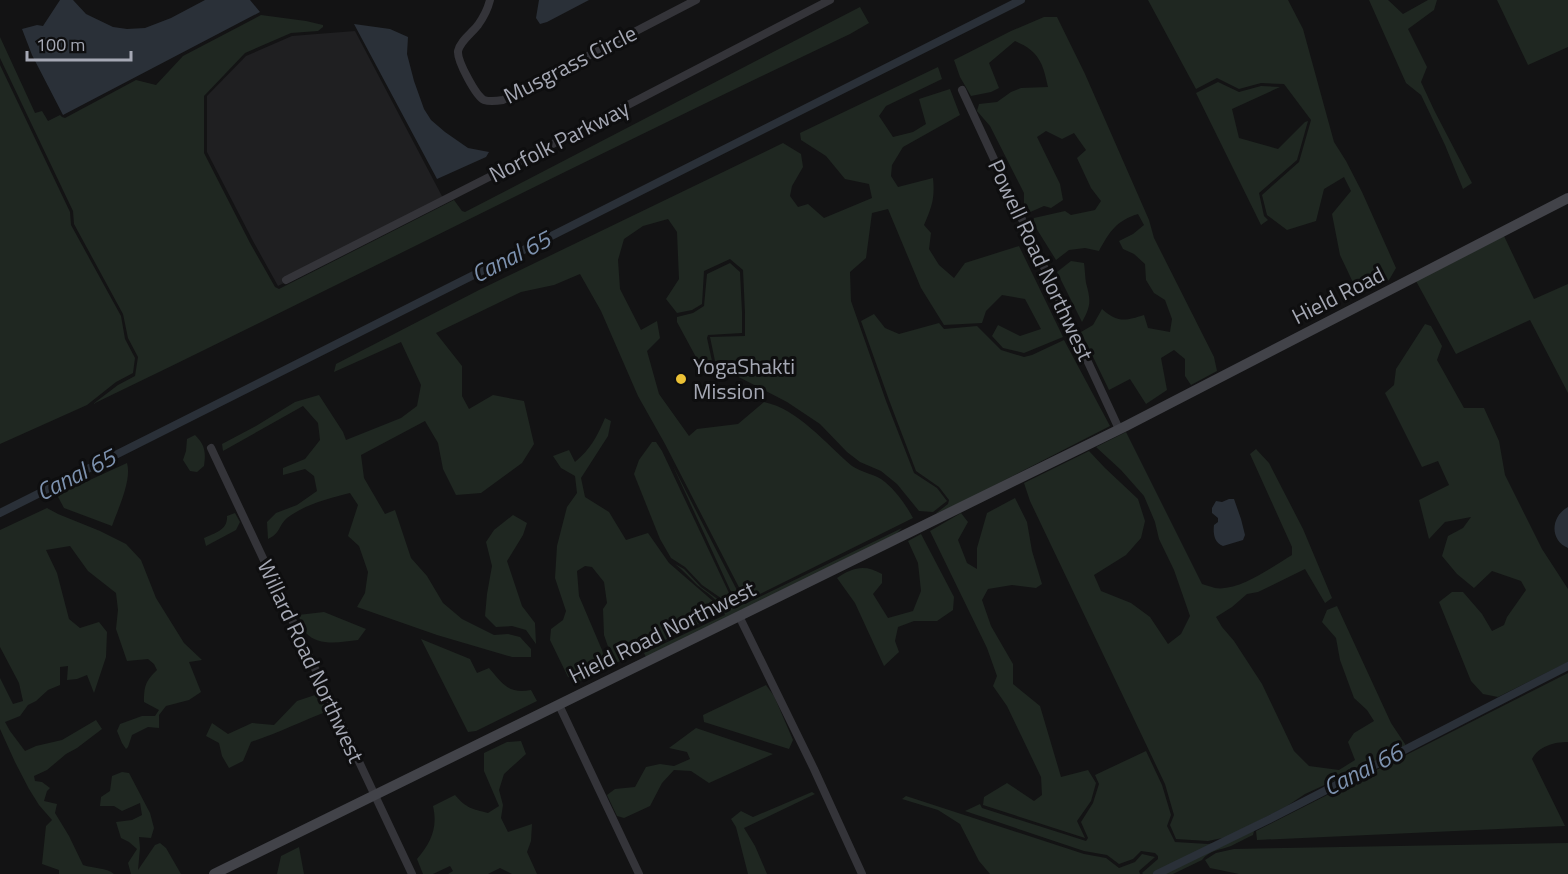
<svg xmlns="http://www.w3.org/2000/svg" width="1568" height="874" font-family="'Titillium Web',sans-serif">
<rect width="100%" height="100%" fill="#131314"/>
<!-- built -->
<path fill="#1f1f21" d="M355,31L444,200L278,286L253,241L207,152V96L246,56L292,36Z"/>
<!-- green -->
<path fill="#1f2721" d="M1148,0H1288L1303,29L1334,142L1346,161L1362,192L1396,268L1389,280L1358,293L1340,255L1332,214L1351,191L1344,177L1324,189L1316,221L1287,230L1267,215L1262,195L1299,162L1311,120L1284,84L1261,83L1239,89L1217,78L1196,89Z
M1369,0H1388L1403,14L1428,0H1437L1434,10L1408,29L1427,67L1421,82L1434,110L1472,183L1463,189L1445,145L1421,95L1406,83Z
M1497,0H1568V47L1528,65Z
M860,7L869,23L850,34C596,154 346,282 93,404L118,385L135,376L138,357L128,338L123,314L74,224L73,211L0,58V37L35,113L42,111L48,121L60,115L62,117L65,118L136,80L156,85L183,56L261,15L306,21L323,25V27L318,31L291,33L245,53L204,96V153L250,243L275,287L279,289L454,200L462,211L465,212Z
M1044,17H1057L1085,74L1149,220L1154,238L1214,357L1217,371L1191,385L1185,376V359L1174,350L1161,358L1167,390L1146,404L1130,379L1109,390L1081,332L1093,325L1102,309C1118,323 1125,321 1144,315L1148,328L1170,332L1172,319L1165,300L1154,293L1146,280L1145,264L1134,254L1123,249L1119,241L1133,234L1144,225L1138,214C1116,221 1110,231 1099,251L1085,248L1069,250L1056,260L1033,223L1034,218L1065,211L1071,215L1095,210L1101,201L1091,188L1077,158L1086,150L1074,133L1062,139L1046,131L1037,137L1060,184L1063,200L1051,208L1044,206L1028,213L1024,205V193L990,126L977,111L979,104L997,102L1011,92L1021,88L1048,87C1043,63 1039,51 1015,41L989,63L999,88L991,92L971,96L960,77L954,60L1011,31Z
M0,65L70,212L71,225L121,316L125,339L135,358L133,373L116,382L87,405L0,444Z
M938,67L942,79L886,106L879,116L893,137L913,132L926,124L919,99L950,89L960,115L903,147L892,165L891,176L898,187L933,178C935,198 932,207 924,225L931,233L929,249L939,265L954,278L965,263L1019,246L1063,337L1024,353L1003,348L992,336L998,325L1020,336L1041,329L1025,299L1002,295L986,311L982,323L944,325L921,288L888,209L872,213L866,258L850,272L851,301L886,401L914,473L937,488L947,501L933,512L919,511L897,484L881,471L860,462L847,452L820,424L787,402L727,371L715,361L710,337L745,336V313L743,270L730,259L704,271L702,304L692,310L677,313L666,299L679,279L677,232L668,219L643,226L624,239L618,260L620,289L641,330L657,321L660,338L647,351L659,394L689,436L697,429L738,424L764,402C798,409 826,444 852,466C862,473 876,474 885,482C897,492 906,505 913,518L746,601L665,444L638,396L601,311L580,274L554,285L521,292L436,333L462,366V396L469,409L493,395L524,401L534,444L522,463L481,493L456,495L443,469L438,443L425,421L361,455L364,478L385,514L395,510L411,558L427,576L443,603L462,619L494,635L508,634L520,637L531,649V657H512L437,635L357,607L365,593L368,572L359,546L348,536L358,505L350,493C329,498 304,505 287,518C278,526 281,533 268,539L267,522L276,513L297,505L317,491L314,476L305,469L283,475V468L305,459L320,440L318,423L303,406L223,451L222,444L256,426L295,402L319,395L343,432L346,440L401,418L417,406L421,385L401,342L334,372L336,364L479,290L783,143L801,154L803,167L792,186L790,196L798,207L808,204L824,218L872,198L869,184L845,179L826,156L801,140L800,133Z
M1218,82L1239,92L1261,86L1280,87L1232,109L1239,138L1278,149L1305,122L1308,121L1297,160L1259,193L1264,216L1268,220L1261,225L1196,93Z
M1504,236L1534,299L1568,284V393L1530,320L1456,354L1416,281Z
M1071,261L1084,263C1085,270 1085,277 1086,283C1091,301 1091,306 1082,322L1057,272Z
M730,263L740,272L742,312V333L708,335L707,338L712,361L715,365L697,359L677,322V317L693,313L704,306L707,274Z
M874,314L885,328L899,334L939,323L944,329L977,326L1001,350L1024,357L1032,355L1064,340L1110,426L958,504L935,514L948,504L949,500L939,487L916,471L889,400L861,321Z
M1425,324L1431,326L1442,346L1437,360L1464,408H1484L1499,441L1505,475L1542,549L1568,589V662L1498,697L1483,694L1471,681L1439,602L1452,592H1463L1482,614L1492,631L1504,625L1507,617L1526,590L1521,581L1492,571L1474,588L1457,574L1442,556L1448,536L1463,528L1471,517L1445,522L1429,539L1419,500L1449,485L1438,461L1422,467L1385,393L1394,385L1396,369Z
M605,418L611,421L608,436L581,478L585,497L609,512L626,540L648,533L669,563L714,602L722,613L614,664L604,635L603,609L607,603L604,582L592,567L585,566L577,571L579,596L602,650L607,669L582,681L568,677L550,640L551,629L563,620L566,611L555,578L557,546L567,507L577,493L575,476L561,468L553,456L569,450L575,462C590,450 598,435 605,418Z
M1126,432L1202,584C1206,585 1211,587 1215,588C1239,592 1272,567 1292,555V547L1250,454L1256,449L1269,463L1303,529L1332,598L1325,603L1305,569L1258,592L1247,594L1232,607L1216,617L1222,627L1234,641L1262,684L1294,751L1309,766L1339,770L1355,760L1348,742L1354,733L1374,721L1367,710L1354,698L1340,660L1336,638L1322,622L1327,610L1337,606L1391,723L1407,747L1305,794L1287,806L1227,837L1208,841L1176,839L1170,825L1174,815L1165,784L1030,501L1024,483L1089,451L1105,468L1138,499L1145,521L1141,538L1126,555L1094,575L1101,591L1131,603L1150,617L1168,644L1181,634L1190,616L1174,570L1159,539L1155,522L1144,496L1121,470L1096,447Z
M195,435C205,445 206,452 204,466L197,472L190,471L183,460L186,451L187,439Z
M652,442H656L662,451L729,593L728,603L702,585L685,567L671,558L660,539L634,474L639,460Z
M127,463C132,480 118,509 112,526L64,508L57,495Z
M673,466L743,602L745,604L902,528L896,534L646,657L644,653L725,615C722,601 706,593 696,584C689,577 683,570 675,564L684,569L701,587L727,606L730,604L732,594Z
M1015,498L1027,522L1032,551L1042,584L1036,588L1012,585L988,589L982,600L991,626L1013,664V684L1040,706L1061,777L1088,770L1096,783L1091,801L1077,821L1085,838L983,805L984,797L1007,783L1034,801L1042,795L1041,777L1007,706L993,686L997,676L987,648L930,531L961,513L968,522L958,540L967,563L977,569V548L987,513Z
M47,508L58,514L100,531L126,544L141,560L156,598L184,643L202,660L189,662L201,692L189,700L166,706L159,715V728L148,727L132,735L128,747L126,749L122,743L117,731L120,724L142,716H155L159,710L144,702C144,685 146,681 157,670L154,664L148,659L127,661L116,629L118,610L116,593L88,571L70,546L46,550L57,573L69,619L80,628L99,622L107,632L106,657L94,693L87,675L77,679L67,680L68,666L60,667V685L48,690L36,701L28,705L20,716L5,722L10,731L25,751L36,746L62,740L96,720L102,729L77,748L66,754L47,770L34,776L35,781L42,782L50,788L47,791L44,801L57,804L55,813L69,836L83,865C94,869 106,867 114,874H59V870L42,864L46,826L52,820L39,805L29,789L15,762L0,729V678L13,704L23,701L19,683L0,647V530Z
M235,513L240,522L236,530L206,546L204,538C215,533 228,530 227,516Z
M513,515L527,523L523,535L507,561L522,606L535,623L536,644L526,630L512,626L496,627L485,616L487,594L492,566L486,542L494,530Z
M921,534L954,597L953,610L937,621H914L898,627L895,641L899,652L884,666L855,603L837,578C853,567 865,564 882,574V583L873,594L888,618L913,611L921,591L918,563L908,541Z
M324,612L366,629L358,640C341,642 319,647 306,633C303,628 301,620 298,615Z
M421,639L470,659L477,673L489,668C503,684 508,694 531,690L537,701L476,731L468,732Z
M1568,673V742C1554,742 1539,746 1532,759L1565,826L1257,840L1256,831Z
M766,685L774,696L793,740L789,749L704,722L703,715Z
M315,695L325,705L328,711C302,721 278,733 251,742L243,761L229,768L222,756L219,743L206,736L212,723L228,734L252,723L274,725L297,701Z
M696,728L773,754L709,783L691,771L674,770L662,783L650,806L624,818L617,816L607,795L615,789L635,787L646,767L660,764L674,766L690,759L687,752L669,748Z
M521,741L526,754L504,774L499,790L503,805L501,818L508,832L532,824L531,841L527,852L537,874H512L500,868L488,874H448L453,871L450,866L433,874H423L417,859C431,842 438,828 433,806L455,795C466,808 472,809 488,813L499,806L484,771V753L507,742Z
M1146,751L1162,785L1171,815L1167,826L1175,842L1208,844L1229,840L1289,809C1295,803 1303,799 1311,795L1313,798L1255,827L1253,835C1246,838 1239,842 1231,846C1221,850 1209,850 1202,860L1173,874H1143L1142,873L1158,859V856L1155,853L1141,851L1133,859L1119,864L1107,855L1084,851L965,811L980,804L982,808L1086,841L1088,838L1081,822L1093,803L1099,784L1095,775Z
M122,772L129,773L150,813L154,828L151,838L139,837L140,848L138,870L155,845L160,843L166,848L181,874H131L128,863L137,849L129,842L121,838L116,822L132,820L142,815L140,803L122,811L114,806H100L101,797L110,791L112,776Z
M812,792L815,794L744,828L755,846L767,874H748L736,827L731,819L741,811L753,817Z
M906,796L1084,854L1106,858L1119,868L1135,862L1142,854L1155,857L1139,871L1140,874H990L979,861L960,824L938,810L902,799Z
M1568,843V874H1239L1210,868L1205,860L1216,853L1234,849Z
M299,847L304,874H277L281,856Z"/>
<!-- water -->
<path fill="#2a3038" d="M60,0H73L86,14L113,27L127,29L145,28L171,18L205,0H250L260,12L63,115L32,55L22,29L37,25L43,26Z
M539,0H589L547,22L540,24L536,18Z
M354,24L390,29L408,37L407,54L414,81L424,109L431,120L445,132L468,148L489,152L486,157L437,179Z
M1229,499H1234L1241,519L1245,535L1243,540L1223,546C1214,543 1213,533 1214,525L1218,522V518L1212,513V508L1216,501L1222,502Z
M1568,507V548C1549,540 1551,516 1568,507Z"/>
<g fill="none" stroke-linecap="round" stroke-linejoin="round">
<!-- canal -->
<path stroke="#2a3038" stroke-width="8" d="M0,513L1021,0
M1157,874L1270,819L1568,666"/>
<!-- street -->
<path stroke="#343439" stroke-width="8" d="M490,0C488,8 483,18 478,25C472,33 460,41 458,51C457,61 476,96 484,100C490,102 497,101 503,100L696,0
M962,90L1119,429
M286,280L499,172L830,0
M211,448L412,874
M739,616L814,769L862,874
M559,705L639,874"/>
<!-- secondary -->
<path stroke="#424349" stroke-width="10" d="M214,874L1126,426L1568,198"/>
</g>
<!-- markers -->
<circle fill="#ebc135" stroke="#0e0e0f" stroke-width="2" cx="681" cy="379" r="6"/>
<g text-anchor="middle" stroke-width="6" stroke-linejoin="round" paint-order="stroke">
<!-- street labels -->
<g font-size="22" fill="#a5a8b4" stroke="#0e0e0f">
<text transform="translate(570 64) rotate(-27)" y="8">Musgrass Circle</text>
<text transform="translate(559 141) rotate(-27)" y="8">Norfolk Parkway</text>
<text transform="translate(1041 260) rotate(65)" y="8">Powell Road Northwest</text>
<text transform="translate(1338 295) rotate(-27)" y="8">Hield Road</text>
<text transform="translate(662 632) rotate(-26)" y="8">Hield Road Northwest</text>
<text transform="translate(311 661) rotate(65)" y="8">Willard Road Northwest</text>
</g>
<!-- poi labels -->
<g font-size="22" fill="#a5a8b4" stroke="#0e0e0f" text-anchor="start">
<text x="693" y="374">YogaShakti<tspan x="693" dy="25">Mission</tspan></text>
</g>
<!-- water labels -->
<g font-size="24" font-style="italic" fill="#7d92af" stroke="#0e0e0f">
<text transform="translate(511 257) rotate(-27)" y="8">Canal 65</text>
<text transform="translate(76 475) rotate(-27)" y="8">Canal 65</text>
<text transform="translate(1363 770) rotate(-27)" y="8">Canal 66</text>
</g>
</g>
<!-- scale -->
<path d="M27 51v9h104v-9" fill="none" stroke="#a5a8b4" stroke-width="3"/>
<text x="36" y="51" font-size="18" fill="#a5a8b4" stroke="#0e0e0f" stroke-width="4.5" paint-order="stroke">100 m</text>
</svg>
